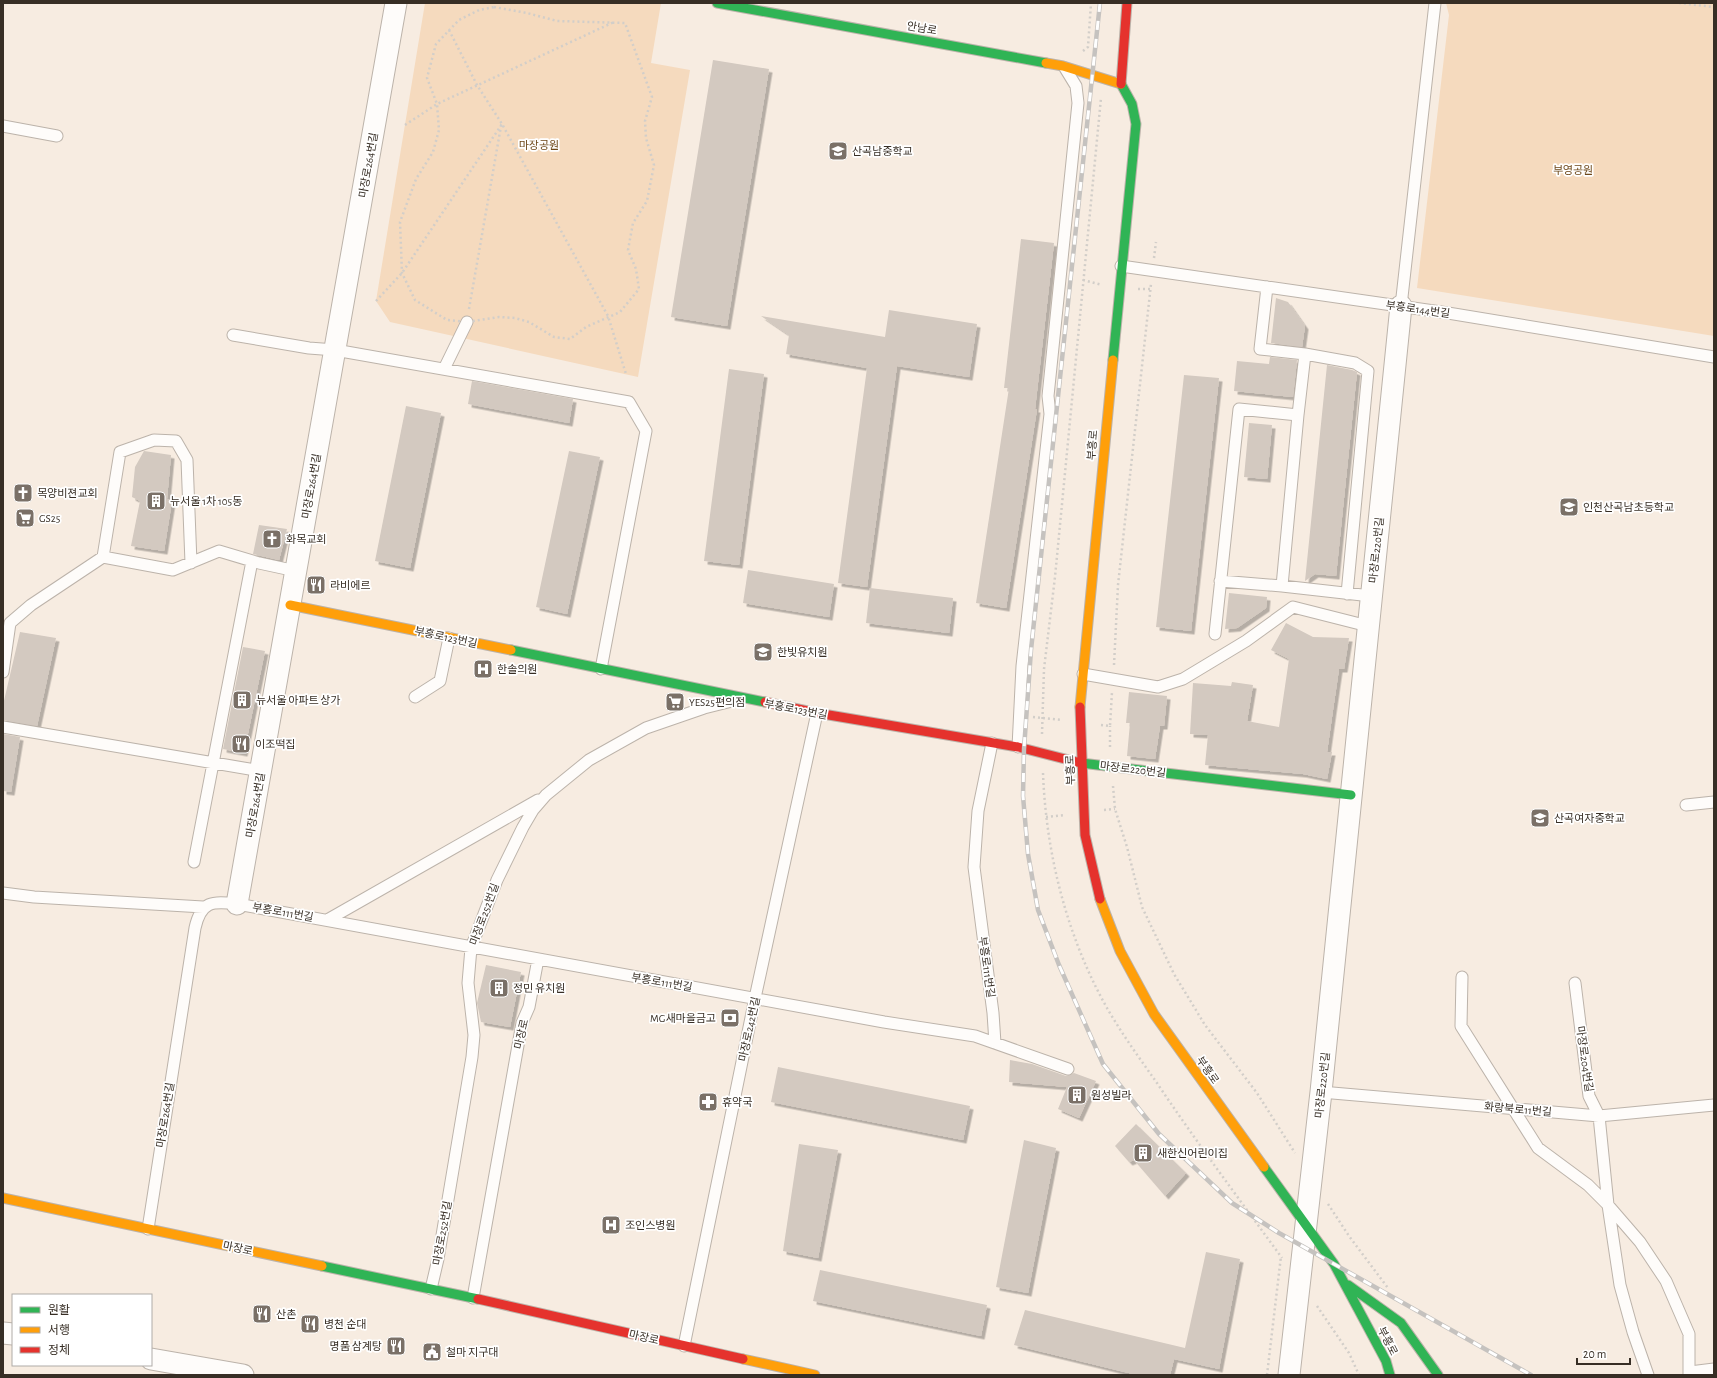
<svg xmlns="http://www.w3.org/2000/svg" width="1717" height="1378" font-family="'Alegreya Sans','Noto Sans KR',sans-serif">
<defs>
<filter id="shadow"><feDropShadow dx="3.5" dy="3.5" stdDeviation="0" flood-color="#0004"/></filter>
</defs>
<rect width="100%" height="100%" fill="#f7ece1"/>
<!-- green -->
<path fill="#f5dabe" d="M425,3H661L651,63L690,70L638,377L390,322L376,301Z
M1446,3H1714V336L1417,288L1449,15Z"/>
<!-- building -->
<path fill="#d3c9c0" filter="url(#shadow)" d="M713,60L769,69L727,326L671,317Z
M1021,239L1054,243L1035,409H1037L1006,608L976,603L1009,388H1004Z
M1276,298L1288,302L1305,326L1302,347L1271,343Z
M889,310L977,324L969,377L897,366L867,587L838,583L867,368L786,354L789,335L761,316L885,337Z
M1270,357L1297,360L1293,397L1234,391L1237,361L1269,364Z
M1327,365L1352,370L1357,372L1336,576L1315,574L1305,581Z
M729,369L764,374L739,565L704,561Z
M1184,375L1219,378L1191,631L1156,627Z
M472,381L573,399L569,423L468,404Z
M406,406L441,413L410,568L375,561Z
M1249,423L1272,425L1267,479L1244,477Z
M144,451L171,455L167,499L172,501L164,551L131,546L140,501L132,497L135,467Z
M569,451L600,457L567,614L536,607Z
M259,525L287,529L279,560L253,554Z
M748,570L834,584L829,617L743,603Z
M870,588L953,598L949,633L866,623Z
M1229,593L1267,597L1266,608L1237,628L1225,629Z
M1286,623L1313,637L1349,638L1344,669H1339L1333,710L1327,752H1332L1327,779L1303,774L1205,765L1208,735L1190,734L1193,683L1231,686L1232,682L1253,685L1247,721L1279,727L1289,659L1271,650Z
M20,632L56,638L37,726L3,720V705Z
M243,647L265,651L244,753L223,749Z
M1129,692L1167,696L1164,726H1160L1155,759L1127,756L1130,723H1126Z
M3,734L20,737L11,792L3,791Z
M486,965L521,972L510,1027L481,1022L477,1003Z
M1010,1060L1032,1064L1066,1076L1074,1073L1096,1081L1079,1118L1058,1109L1067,1087L1009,1082Z
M778,1067L970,1106L963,1140L771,1102Z
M1136,1124L1186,1173L1165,1196L1134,1160L1129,1162L1115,1146Z
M1024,1140L1056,1148L1028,1293L996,1287Z
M799,1144L838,1150L818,1258L783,1251Z
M1206,1252L1240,1259L1219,1369L1174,1359L1170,1375H1137L1014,1345L1025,1310L1185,1348Z
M820,1270L987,1305L981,1336L813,1301Z"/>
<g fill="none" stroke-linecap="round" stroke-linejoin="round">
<!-- lane casing -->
<g stroke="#bcb3aa" stroke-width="13">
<path id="lane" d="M3,126L57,136
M1121,266L1448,313L1714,357
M1267,287L1260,349L1305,354L1298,415
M1401,306L1435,3
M233,335L309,348L335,350L629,402L646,431L601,669
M1305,354L1355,363L1368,371L1347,594
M444,369L467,322
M103,557L120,452L154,440L176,441L187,460L191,563
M1220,581L1282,586
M1215,634L1239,409L1298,415L1282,586L1371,596
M3,672L10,623L31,605L103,557L173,570L219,551L259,563L296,571
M1083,674L1158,687L1183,679L1246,641L1293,607L1368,626
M415,697L440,681L449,638
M3,727L261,771
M992,743L978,811L974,867L993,1013L995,1043
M1018,747L1022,666L1050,414L1048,396L1078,103L1076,86L1065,68
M1686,805L1714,802
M194,862L252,561
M3,893L34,897L203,907
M329,919L538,800
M1462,977L1461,1026L1538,1148L1588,1185L1608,1205L1640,1242L1666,1281L1689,1334V1375
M1575,983L1589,1096L1599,1116L1608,1205L1620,1285L1633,1332L1648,1375
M1321,1092L1599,1116L1714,1105
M148,1229L195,928C201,901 212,901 237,904L884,1022L975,1036L1068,1069
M431,1289L438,1259L472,1057L474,1035L468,983L471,948L497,880L523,827L533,810L546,795L589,760L646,728L704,708L732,701
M473,1298L522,1023L529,1007L538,959
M684,1346L755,998L817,713
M1690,1372L1714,1369"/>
</g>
<!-- street casing -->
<g stroke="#bcb3aa" stroke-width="23">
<path id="street" d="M237,904L396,3
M3,1333L13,1334
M151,1359L243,1375
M1289,1375L1321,1092L1401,306"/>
</g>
<!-- fast casing -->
<g stroke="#bcb3aa" stroke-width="11">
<path id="fast" d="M717,3L1046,63
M1113,360L1136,124L1132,104L1121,84
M511,650L765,702
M1081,763L1351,795
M1264,1167L1334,1264L1386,1361L1390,1375
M322,1266L478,1299
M1348,1285L1401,1323L1438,1375"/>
</g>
<!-- slow casing -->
<g stroke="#bcb3aa" stroke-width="11">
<path id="slow" d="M1046,63L1063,66L1121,84
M290,605L511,650
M1080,707L1113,360
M1100,899L1120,951L1154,1014L1264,1167
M3,1198L322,1266
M743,1359L815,1375"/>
</g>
<!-- jam casing -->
<g stroke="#bcb3aa" stroke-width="11">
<path id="jam" d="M1121,84L1127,3
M765,702L817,713L1018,747L1081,763
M1080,707L1085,835L1100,899
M478,1299L743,1359"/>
</g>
<!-- path -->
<path stroke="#d2cec9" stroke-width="2.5" stroke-dasharray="2 3" stroke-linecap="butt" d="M1679,3L1714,7
M494,7L527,13L557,21L625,23L652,97L645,121L646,138L654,165L647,201L633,223L628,250L636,269L639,289L620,312L586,327L570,339L554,337L529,322L515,318L499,317L467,322L447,320L415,300L402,273L400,222L416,179L433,152L439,130L437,104L427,78L436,44L459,20L479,10Z
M449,30L477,85L502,124L608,316L626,374
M1083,51L1088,47L1091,3
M405,125L437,104L614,22
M1154,258L1156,242
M1083,280L1102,285
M1138,289H1150
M376,301L402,273L502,124
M469,309L501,126
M1114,665L1118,585L1151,284
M1033,717L1062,720
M1101,725L1110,726L1112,692
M1042,734L1044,669L1055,577L1101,98
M1110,747V726
M1043,773C1046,854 1067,937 1107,1008C1122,1034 1140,1059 1157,1083C1197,1143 1240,1200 1282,1258
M1113,786L1115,809L1127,847L1142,907L1174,974L1205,1025L1257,1093L1295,1153
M1104,810L1115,809
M1046,817L1065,815
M1328,1204L1349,1236L1388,1288
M1317,1306L1349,1353L1359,1375
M1267,1375L1281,1256"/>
<!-- lane -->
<use href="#lane" stroke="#fefcfa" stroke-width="11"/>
<!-- street -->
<use href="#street" stroke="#fefcfa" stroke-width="21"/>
<!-- fast -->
<use href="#fast" stroke="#30b455" stroke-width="9"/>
<!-- slow -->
<use href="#slow" stroke="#ff9f0a" stroke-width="9"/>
<!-- jam -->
<use href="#jam" stroke="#e5322d" stroke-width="9"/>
<!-- rail casing -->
<g stroke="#c5c2bf" stroke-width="4.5">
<path id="rail" d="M1100,3L1031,650L1024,749L1023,796L1028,854L1038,910L1059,965L1103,1064L1159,1134L1232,1203L1279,1233L1531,1375"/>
</g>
<!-- rail -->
<use href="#rail" stroke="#fff" stroke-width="3" stroke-dasharray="9" stroke-linecap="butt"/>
</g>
<!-- icons -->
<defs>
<g id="school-square" transform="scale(1)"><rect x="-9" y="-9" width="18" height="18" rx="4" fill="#7a7067" stroke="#fff"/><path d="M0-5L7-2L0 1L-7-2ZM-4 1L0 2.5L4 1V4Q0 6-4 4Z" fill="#fff"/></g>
<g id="church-square" transform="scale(1)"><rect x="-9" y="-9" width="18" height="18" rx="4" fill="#7a7067" stroke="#fff"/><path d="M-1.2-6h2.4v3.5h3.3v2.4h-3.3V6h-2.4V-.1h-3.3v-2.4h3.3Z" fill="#fff"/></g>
<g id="building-square" transform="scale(1)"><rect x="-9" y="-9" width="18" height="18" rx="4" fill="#7a7067" stroke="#fff"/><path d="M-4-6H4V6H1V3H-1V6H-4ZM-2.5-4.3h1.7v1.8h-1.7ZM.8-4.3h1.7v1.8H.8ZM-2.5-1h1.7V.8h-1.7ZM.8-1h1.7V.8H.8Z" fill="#fff"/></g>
<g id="supermarket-square" transform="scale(1)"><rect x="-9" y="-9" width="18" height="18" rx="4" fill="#7a7067" stroke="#fff"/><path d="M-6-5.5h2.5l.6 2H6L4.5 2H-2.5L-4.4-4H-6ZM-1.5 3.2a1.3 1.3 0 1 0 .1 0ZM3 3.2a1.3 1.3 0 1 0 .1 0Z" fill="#fff"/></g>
<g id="restaurant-square" transform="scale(1)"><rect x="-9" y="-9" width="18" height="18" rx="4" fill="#7a7067" stroke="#fff"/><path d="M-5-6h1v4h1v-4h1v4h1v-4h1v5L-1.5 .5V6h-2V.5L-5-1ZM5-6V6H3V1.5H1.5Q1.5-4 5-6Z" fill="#fff"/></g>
<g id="hospital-square" transform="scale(1)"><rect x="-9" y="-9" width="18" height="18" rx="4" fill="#7a7067" stroke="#fff"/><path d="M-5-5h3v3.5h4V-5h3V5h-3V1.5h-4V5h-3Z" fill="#fff"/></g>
<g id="bank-square" transform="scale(1)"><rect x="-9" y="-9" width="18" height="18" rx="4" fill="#7a7067" stroke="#fff"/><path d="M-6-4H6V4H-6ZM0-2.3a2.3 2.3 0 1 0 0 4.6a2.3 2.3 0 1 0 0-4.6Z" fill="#fff"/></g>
<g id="pharmacy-square" transform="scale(1)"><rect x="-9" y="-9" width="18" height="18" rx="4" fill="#7a7067" stroke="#fff"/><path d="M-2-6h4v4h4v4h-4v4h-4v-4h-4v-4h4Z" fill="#fff"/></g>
<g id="civic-square" transform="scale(1)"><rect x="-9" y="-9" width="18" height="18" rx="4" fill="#7a7067" stroke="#fff"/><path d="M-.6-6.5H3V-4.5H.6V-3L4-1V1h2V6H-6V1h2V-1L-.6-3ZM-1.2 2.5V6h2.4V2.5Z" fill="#fff"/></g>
</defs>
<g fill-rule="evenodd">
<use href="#school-square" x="838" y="151"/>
<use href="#church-square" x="23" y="493"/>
<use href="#building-square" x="156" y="501"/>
<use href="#school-square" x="1569" y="507"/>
<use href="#supermarket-square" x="25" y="518"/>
<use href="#church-square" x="272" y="539"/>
<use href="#restaurant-square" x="316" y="585"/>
<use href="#school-square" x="763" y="652"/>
<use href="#hospital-square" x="483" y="669"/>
<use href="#building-square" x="242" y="700"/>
<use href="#supermarket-square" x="675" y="702"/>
<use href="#restaurant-square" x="241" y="744"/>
<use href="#school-square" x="1540" y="818"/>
<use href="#building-square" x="499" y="988"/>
<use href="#bank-square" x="730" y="1018"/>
<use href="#building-square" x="1077" y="1095"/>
<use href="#pharmacy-square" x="708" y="1102"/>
<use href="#building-square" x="1143" y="1153"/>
<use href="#hospital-square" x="611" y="1225"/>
<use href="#restaurant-square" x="262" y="1314"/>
<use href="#restaurant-square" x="310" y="1324"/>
<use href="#restaurant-square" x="396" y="1346"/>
<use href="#civic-square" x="432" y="1352"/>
</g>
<g text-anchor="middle" stroke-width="3.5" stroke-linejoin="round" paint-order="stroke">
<!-- street labels -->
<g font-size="11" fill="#372e25" stroke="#fff">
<text transform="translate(922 28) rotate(10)" y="4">안남로</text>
<text transform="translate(368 165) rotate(-80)" y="4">마장로264번길</text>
<text transform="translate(1418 309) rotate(8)" y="4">부흥로144번길</text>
<text transform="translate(1092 445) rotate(-85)" y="4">부흥로</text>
<text transform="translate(311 486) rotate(-80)" y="4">마장로264번길</text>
<text transform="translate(1376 550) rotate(-84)" y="4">마장로220번길</text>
<text transform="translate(446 637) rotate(12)" y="4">부흥로123번길</text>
<text transform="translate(796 709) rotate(11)" y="4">부흥로123번길</text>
<text transform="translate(1133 769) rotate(7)" y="4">마장로220번길</text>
<text transform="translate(1070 770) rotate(-92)" y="4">부흥로</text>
<text transform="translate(255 805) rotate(-80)" y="4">마장로264번길</text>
<text transform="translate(283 912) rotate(10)" y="4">부흥로111번길</text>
<text transform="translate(484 914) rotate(-70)" y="4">마장로252번길</text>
<text transform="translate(987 967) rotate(82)" y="4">부흥로111번길</text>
<text transform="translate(662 982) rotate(10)" y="4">부흥로111번길</text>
<text transform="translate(749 1029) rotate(-78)" y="4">마장로242번길</text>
<text transform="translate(521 1034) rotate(-77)" y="4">마장로</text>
<text transform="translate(1585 1059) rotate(82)" y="4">마장로204번길</text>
<text transform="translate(1208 1070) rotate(55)" y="4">부흥로</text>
<text transform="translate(1322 1085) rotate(-84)" y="4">마장로220번길</text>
<text transform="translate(1518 1109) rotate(5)" y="4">화랑북로11번길</text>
<text transform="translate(165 1115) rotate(-81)" y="4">마장로264번길</text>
<text transform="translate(442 1233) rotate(-80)" y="4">마장로252번길</text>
<text transform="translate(238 1248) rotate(12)" y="4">마장로</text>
<text transform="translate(644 1337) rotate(13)" y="4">마장로</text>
<text transform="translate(1388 1341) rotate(63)" y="4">부흥로</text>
</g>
<!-- park labels -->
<g font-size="11" fill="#6e481a" stroke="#fff">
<text x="539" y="149">마장공원</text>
<text x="1573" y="174">부영공원</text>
</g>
<!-- poi labels -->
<g font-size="11" fill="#372e25" stroke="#fff" text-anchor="start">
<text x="852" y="155">산곡남중학교</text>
<text x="37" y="497">목양비젼교회</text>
<text x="170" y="505">뉴서울 1차 105동</text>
<text x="1583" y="511">인천산곡남초등학교</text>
<text x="39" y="522">GS25</text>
<text x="286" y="543">화목교회</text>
<text x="330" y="589">라비에르</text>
<text x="777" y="656">한빛유치원</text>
<text x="497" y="673">한솔의원</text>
<text x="256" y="704">뉴서울 아파트 상가</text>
<text x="689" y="706">YES25편의점</text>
<text x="255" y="748">이조떡집</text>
<text x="1554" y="822">산곡여자중학교</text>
<text x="513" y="992">정민 유치원</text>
<text x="716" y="1022" text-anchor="end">MG새마을금고</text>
<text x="1091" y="1099">원성빌라</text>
<text x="722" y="1106">휴약국</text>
<text x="1157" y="1157">새한신어린이집</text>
<text x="625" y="1229">조인스병원</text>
<text x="276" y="1318">산촌</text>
<text x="324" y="1328">병천 순대</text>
<text x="382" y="1350" text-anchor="end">명품 삼계탕</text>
<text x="446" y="1356">철마 지구대</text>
</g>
</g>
<!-- border -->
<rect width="1717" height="1378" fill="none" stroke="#372e25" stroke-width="8"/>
<!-- legend -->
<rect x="12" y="1294" width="140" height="72" fill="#ffffff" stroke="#afaba8"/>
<rect x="20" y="1307" width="20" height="6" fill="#30b455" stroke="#afaba8"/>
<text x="48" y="1314" font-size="12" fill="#372e25">원활</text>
<rect x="20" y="1327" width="20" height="6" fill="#ff9f0a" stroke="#afaba8"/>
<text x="48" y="1334" font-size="12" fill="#372e25">서행</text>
<rect x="20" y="1347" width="20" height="6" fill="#e5322d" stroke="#afaba8"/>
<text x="48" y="1354" font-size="12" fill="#372e25">정체</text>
<!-- scale -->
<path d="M1577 1358v6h53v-6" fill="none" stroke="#372e25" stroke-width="2"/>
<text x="1583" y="1358" font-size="12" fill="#372e25" stroke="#ffffff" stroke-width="3" paint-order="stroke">20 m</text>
</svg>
